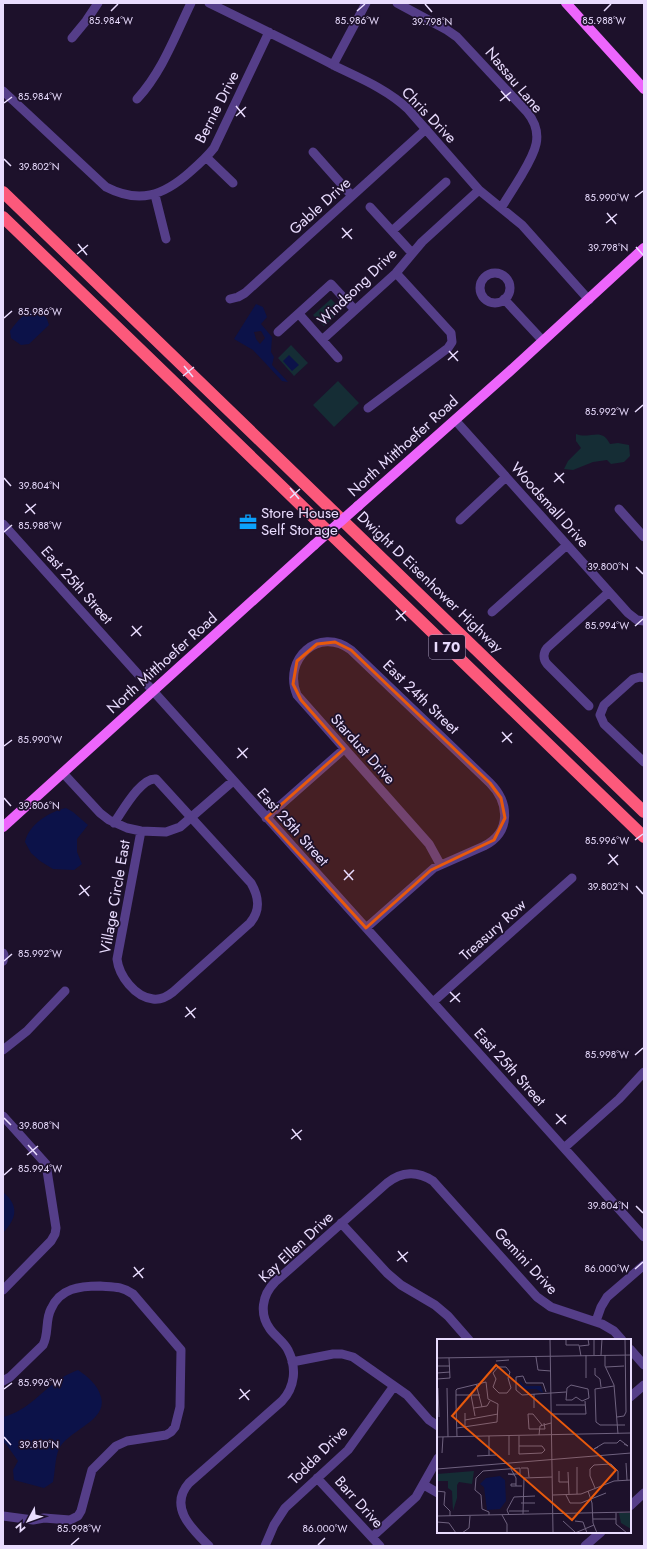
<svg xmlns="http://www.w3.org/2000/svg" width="647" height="1549" font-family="Jost,sans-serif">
<rect width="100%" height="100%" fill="#1d112b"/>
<!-- green -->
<path fill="#152d35" d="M331,299L342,310L324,326L313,315Z
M291,345L308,363L294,376L278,358Z
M338,381L359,403L334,427L313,405Z
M576,434C590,440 601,426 610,444L618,443L629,445L630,456L624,462L611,464L607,460L593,462L573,470L564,469L568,461L581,448L576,441Z"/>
<!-- water -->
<path fill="#0c1249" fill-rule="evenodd" d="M256,304L263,307L267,317L261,324L272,337L271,352L274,357L272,365L288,382L282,381L253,350L234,339ZM261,331L265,338L260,344L256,339L254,332Z
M39,308L47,319L49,325L29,344L21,345L11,338L10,331C18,320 25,311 39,308Z
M289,355L299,365L292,371L283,361Z
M66,808L73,812L88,825L77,839V852L82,864L74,870L53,869L40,861L31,853L25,842C29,824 49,812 66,808Z
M3,1192C20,1206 16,1219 3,1233Z
M78,1370C87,1376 98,1385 101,1397C108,1421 68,1430 59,1449C55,1457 55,1473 53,1482L44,1488L14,1480L13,1470L18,1461L6,1444L3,1442V1417C28,1411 42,1390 63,1377C68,1374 73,1372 78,1370Z"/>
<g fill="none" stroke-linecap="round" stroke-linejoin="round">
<!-- minor -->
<path stroke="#553e89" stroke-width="9" d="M209,3C252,24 295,45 337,67C362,79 388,90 408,109L479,190L522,225L589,300
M397,3L447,30L457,37L527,112C546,135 534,154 521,176C515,186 508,197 501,208
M72,38L86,21L98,3
M333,65L366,3
M3,91L106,187C139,204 163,196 190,172C198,165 207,157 214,148L269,32
M137,99C162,72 175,36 191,3
M313,152L352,196
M206,157L233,183
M155,195L166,239
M370,207L412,253
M392,231L446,182
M480 288a15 15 0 1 1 30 0a15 15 0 1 1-30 0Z
M230,299L238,297L245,293L426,129
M504,299L543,341
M299,314L338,358
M278,332L331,284L355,310
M322,340L396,273L422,242L479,190
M368,408L448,348L452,342L451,333L396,273
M455,420L628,613L637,620L644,621
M619,509L644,537
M460,520L506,477
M3,524L644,1237
M492,612L567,545
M644,678L640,677L633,679L604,705L600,715L604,724L644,762
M589,706L547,664C543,659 543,653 547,648L609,592
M63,773L100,813L109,820L127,828L141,831L166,832L180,827L233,781
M266,818L344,749
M114,823C122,812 141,777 156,779L251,883C259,897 261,910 250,923L173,992C168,996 160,1000 153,999C135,997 119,976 117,959L141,831
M366,928L434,868L484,846C512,832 509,802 490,783L351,650C319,626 282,659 297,695L429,844L440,864
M3,953L4,955L3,961
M433,1002L572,878
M3,1050L27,1031L65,991
M3,1116L46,1164L56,1228L55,1234L51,1241L3,1290
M564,1148L619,1099L644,1072
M341,1223L387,1273L401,1285L435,1305L448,1316L469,1340
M596,1321L601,1307L607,1297L644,1265
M630,1349L644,1365
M292,1362L333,1354H342L353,1357L407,1395L429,1420L438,1426
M3,1381L10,1377L43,1345C49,1334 45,1320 51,1309C60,1288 80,1286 100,1286C113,1287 122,1286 133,1294L181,1350L180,1407L175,1427L171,1432L166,1435L127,1441L116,1446L92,1470L81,1511L78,1516L70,1520L44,1518L33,1520L3,1516
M630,1397L644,1385
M317,1478L380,1546
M424,1485L438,1493
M630,1506L644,1493
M372,1537L416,1497L438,1458
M209,1546C192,1529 168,1507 189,1483L282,1401C295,1387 297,1368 288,1350C284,1342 276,1337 270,1329C259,1314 262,1295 275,1282L387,1183C402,1171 418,1171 433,1181L537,1297L551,1307L602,1324L614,1331L622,1340
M265,1546L274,1525L285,1508L348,1450L394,1386
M585,1546L601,1532"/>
<!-- major -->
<path stroke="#ed65fc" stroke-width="10" d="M566,3L644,89
M358,506L509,372L644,248
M3,827L314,545"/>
<!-- highway -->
<path stroke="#fc597b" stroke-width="12" d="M3,192L644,812
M3,217L644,837"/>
<!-- major-bridge -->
<path stroke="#ed65fc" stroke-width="10" d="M314,545L358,506"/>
</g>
<!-- marked area -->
<path fill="#e8590c" fill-opacity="0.2" stroke="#e8590c" stroke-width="3" stroke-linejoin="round" d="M335,642L351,650L490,783L501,798L505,818L494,840L431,870L366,928L266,818L344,749L301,700L293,684L297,661L317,644Z"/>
<!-- ticks -->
<path fill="none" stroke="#e9dcfe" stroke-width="1.5" d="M425,4L432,12M111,11L118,4M357,11L365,4M604,11L611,4M501,91L510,101M500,101L511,92M4,103L12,97M236,106L245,117M236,116L246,107M4,159L11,166M635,197L643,191M607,213L616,224M606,223L617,214M342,228L352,239M342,238L352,229M78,244L87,255M636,247L643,255M77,254L88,245M4,318L12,311M449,351L458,361M448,360L458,351M184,366L193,377M183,376L194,367M635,412L643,405M555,473L564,483M4,478L11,486M554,482L564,473M290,488L299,499M290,498L300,489M26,504L35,514M25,513L36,504M4,532L12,525M636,567L643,574M396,610L406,621M396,620L406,611M132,626L141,636M635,626L643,619M131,636L142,626M502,732L512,743M502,742L512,733M4,746L12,740M238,748L247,758M237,758L248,748M4,798L11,806M635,840L643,834M609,854L618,865M608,864L618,855M344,870L353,880M344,880L354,870M80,885L89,896M636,886L643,894M79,895L90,886M4,961L12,954M450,992L460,1002M450,1002L460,993M186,1007L195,1018M185,1017L196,1008M635,1055L643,1048M556,1114L566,1124M4,1118L11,1125M556,1124L566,1115M292,1129L301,1140M291,1139L302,1130M28,1145L37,1155M27,1155L38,1146M4,1175L12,1168M636,1206L643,1213M398,1251L407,1262M397,1261L408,1252M134,1267L143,1278M635,1269L643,1262M133,1277L144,1268M4,1389L12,1383M240,1389L249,1400M239,1399L250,1390M4,1437L11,1445M71,1545L79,1538M318,1545L325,1538"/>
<!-- icons -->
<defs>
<g id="office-bare" transform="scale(1.38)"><path d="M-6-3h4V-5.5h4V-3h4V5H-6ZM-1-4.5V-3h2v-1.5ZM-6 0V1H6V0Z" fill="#0ca1fb" stroke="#1d112b" stroke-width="2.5" paint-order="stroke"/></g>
</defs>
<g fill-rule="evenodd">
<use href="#office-bare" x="248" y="522"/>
</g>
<g text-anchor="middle" stroke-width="3.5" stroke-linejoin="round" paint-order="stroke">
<!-- shield labels -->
<rect fill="#1d112b" stroke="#ac9fbf" stroke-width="1" x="429" y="635" width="36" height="24" rx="3"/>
<g font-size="14" font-weight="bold" fill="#e9dcfe">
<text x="447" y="652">I 70</text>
</g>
<!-- street labels -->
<g font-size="15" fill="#e9dcfe" stroke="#1d112b">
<text transform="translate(514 80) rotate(50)" y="5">Nassau Lane</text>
<text transform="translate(217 107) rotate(-63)" y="5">Bernie Drive</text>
<text transform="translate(429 115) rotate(46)" y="5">Chris Drive</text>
<text transform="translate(320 206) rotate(-42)" y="5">Gable Drive</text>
<text transform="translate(357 287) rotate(-44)" y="5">Windsong Drive</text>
<text transform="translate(403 446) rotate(-42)" y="5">North Mitthoefer Road</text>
<text transform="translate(550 505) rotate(48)" y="5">Woodsmall Drive</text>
<text transform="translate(430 582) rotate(44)" y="5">Dwight D Eisenhower Highway</text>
<text transform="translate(77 585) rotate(48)" y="5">East 25th Street</text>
<text transform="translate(162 663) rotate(-42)" y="5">North Mitthoefer Road</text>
<text transform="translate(421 697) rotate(44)" y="5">East 24th Street</text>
<text transform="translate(363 749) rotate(48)" y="5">Stardust Drive</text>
<text transform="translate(293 827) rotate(48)" y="5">East 25th Street</text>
<text transform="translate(115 897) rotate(-80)" y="5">Village Circle East</text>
<text transform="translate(493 930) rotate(-42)" y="5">Treasury Row</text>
<text transform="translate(510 1067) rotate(48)" y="5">East 25th Street</text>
<text transform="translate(296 1247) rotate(-43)" y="5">Kay Ellen Drive</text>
<text transform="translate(526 1261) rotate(47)" y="5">Gemini Drive</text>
<text transform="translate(318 1455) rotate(-45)" y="5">Todda Drive</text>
<text transform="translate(359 1502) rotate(48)" y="5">Barr Drive</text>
</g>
<!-- poi labels -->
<g font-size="15" fill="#e9dcfe" stroke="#1d112b" text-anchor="start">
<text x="261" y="518">Store House<tspan x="261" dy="17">Self Storage</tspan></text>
</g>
</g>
<!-- overview -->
<g transform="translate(437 1339)">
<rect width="194" height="194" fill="#1d112b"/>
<path d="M37,132L35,145L22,143L20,146V159L16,172L15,152L11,149V142H0V135ZM182,174H194V190L184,184Z" fill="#152d35"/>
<path d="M83,42L87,47H104L106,54L99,50H84ZM63,137L68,141L69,162L63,170L50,171L47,148L43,145L49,139Z" fill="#0c1249"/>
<path fill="none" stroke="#6f627f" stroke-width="1" d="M113,0L116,194M129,0V6H142L144,17M157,0V16M143,7L152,6L151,0M149,16V39M164,16L165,0M168,16V27L177,46L181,95M99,18L101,31L114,32M0,19L194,16M59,22L72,21M0,27H13M61,28H69L73,33L71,39L74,49L70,54H62L56,48L59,40L56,34ZM169,28L187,27M158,29V36L163,40L164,48M0,34L13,33M0,40L13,39L12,19M39,45L45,68M134,46L151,50L152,59L145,62L139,58L135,61H129L130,49ZM177,47L158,50L159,83L163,86H188M1,49L2,78M10,49L11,98M109,53L106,44H89L86,37L79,38V51L85,56L129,53M97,55V69M19,56H43M34,56L38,77M119,66H148M37,69L50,67L53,62M114,75H149L148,62M180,78L187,77L189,73L188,0M28,81L61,75M105,86L96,75H91L92,90H108L107,84M20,89L60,83L61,65L51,60L49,43L20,50L19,51V65L20,98M28,89V74M102,96L103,87L114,84M52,97V116M72,97V116M0,98L194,94M82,107H105L108,111L105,114L82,115V97M161,108L157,110L167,104H180L183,101L191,107L187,105M5,114L6,98M40,117L59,116M189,124L190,141M84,129H91L92,138M0,130L194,114M74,130L79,139V147M153,130L157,126L174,125L181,132V141M153,130V137L158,149M122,132V143H131M131,133L132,155M79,145H74V147H85M0,152L8,153L7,166L13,172V177M151,152L155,164L156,184L160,194M140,155V128M116,156L144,155L177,142L194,141M129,156L133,164H144L169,154M84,164H98M72,172H92M179,174V185L190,194M86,175L87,139L115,138M52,176V173L45,170L44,156L38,151L39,139L46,132L83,129V135H71L78,136M65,176L70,185V194M72,176L70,171L77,158L98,157M0,177L194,173M156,180H179M126,182L138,193M138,182L146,183L150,194M0,183L12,184L19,194M25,194L32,189L33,177M138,194L157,186"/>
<path fill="#e8590c" fill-opacity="0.15" stroke="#e8590c" stroke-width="2" d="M59,26L179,131L135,181L15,77Z"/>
<rect width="194" height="194" fill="none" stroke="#e9dcfe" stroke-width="2"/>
</g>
<g font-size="10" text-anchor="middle" fill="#e9dcfe" stroke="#1d112b" stroke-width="3.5" stroke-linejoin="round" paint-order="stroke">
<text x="111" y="24">85.984°W</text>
<text x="357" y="24">85.986°W</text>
<text x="604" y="24">85.988°W</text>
<text x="432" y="25">39.798°N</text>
<text x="40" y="100">85.984°W</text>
<text x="39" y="170">39.802°N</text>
<text x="607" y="201">85.990°W</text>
<text x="608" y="251">39.798°N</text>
<text x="40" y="315">85.986°W</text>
<text x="607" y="415">85.992°W</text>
<text x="39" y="489">39.804°N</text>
<text x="40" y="529">85.988°W</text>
<text x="608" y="570">39.800°N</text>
<text x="607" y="629">85.994°W</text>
<text x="40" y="743">85.990°W</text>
<text x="39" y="809">39.806°N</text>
<text x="607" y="844">85.996°W</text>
<text x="608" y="890">39.802°N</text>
<text x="40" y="957">85.992°W</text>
<text x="607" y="1058">85.998°W</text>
<text x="39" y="1129">39.808°N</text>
<text x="40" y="1172">85.994°W</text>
<text x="608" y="1209">39.804°N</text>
<text x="607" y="1272">86.000°W</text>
<text x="40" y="1386">85.996°W</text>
<text x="39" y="1448">39.810°N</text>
<text x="79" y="1532">85.998°W</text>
<text x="325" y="1532">86.000°W</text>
</g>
<!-- border -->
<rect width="647" height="1549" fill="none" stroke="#e9dcfe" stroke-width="8"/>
<!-- north arrow -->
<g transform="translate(28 1521) rotate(229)" stroke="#1d112b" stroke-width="3" paint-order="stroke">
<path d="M0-3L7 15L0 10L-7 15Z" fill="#e9dcfe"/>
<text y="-6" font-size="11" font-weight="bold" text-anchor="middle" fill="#e9dcfe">N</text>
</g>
</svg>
